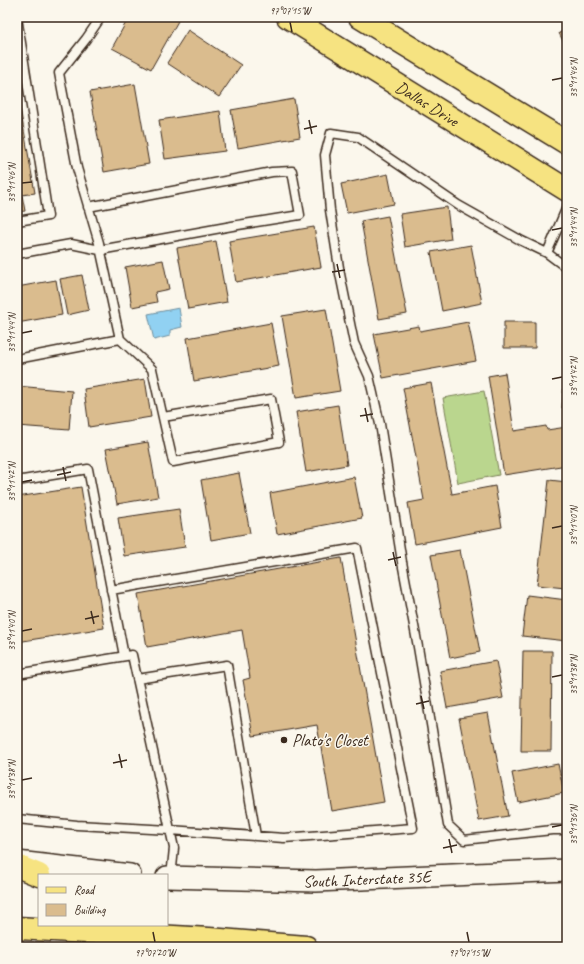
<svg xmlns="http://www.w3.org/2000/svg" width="584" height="964" font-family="Caveat,sans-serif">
<rect width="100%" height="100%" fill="#fbf7ec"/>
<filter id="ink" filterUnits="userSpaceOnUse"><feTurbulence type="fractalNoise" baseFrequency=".025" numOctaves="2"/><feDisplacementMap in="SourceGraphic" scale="8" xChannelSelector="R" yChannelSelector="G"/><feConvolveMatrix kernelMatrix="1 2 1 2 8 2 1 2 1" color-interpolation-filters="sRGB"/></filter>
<g filter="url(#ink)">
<!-- grass -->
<path fill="#bad68e" stroke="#7a8056" d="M484,391L499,475L458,483L443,398Z"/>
<!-- water -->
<path fill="#91d1f2" stroke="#6f8e9d" d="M179,308L182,327L170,330V336L154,340L148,314Z"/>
<!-- building -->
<path fill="#dabc8e" stroke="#3b2a1e" d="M129,17H171L178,21L151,69L112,48Z
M567,29V49L559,33Z
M188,30L241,65L219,97L167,63Z
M135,84L149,164L104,172L90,92Z
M17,90L35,193L22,195L25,211L17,212Z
M294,99L300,137L238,148L231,110Z
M220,111L225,151L165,159L159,120Z
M388,174L394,204L347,213L341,184Z
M447,207L451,239L405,247L400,214Z
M388,216L407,314L379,319L361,221Z
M314,227L321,267L236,282L229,241Z
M216,241L227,302L188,309L177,248Z
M471,245L482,303L442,311L431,252Z
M163,260L169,289L155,292L157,302L132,307L125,267Z
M82,275L89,310L67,315L60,279Z
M56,280L62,315L17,323V287Z
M326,309L340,391L296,398L282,316Z
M468,322L476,361L383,378L374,334L419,326L420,331Z
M504,322H535V348H504Z
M271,323L279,366L194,381L187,338Z
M567,343V409L562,408Z
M505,373L514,431L546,426L547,430L567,427V465L504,475L488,376Z
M145,379L151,417L89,427L84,389Z
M431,383L452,494L495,486L502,527L415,544L408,503L424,500L403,388Z
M17,386L72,391L69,430L17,426Z
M338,405L347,465L306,472L296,412Z
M148,442L158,497L117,504L106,449Z
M239,473L250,533L211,540L201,480Z
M354,477L362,518L277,534L270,493Z
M549,480L567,482V573L565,588L537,585Z
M81,487L104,628L17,642V497Z
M179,509L185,547L124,556L118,518Z
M460,550L480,652L450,658L431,555Z
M341,558L384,802L332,811L317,725L253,736L243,680L250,678L242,630L147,647L138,594Z
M527,595L567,600V641L522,636Z
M523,651H552L551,751H521Z
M496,661L503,698L447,708L440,671Z
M488,713L508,816L479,821L459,718Z
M558,764L564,793L518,802L512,773Z"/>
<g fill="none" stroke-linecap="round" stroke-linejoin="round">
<!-- service casing -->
<g stroke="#3b2a1e" stroke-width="11">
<path id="service" d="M567,207L547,253L522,241L458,205L358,137L331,133L325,155L330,210L340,274L354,343L369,376L380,424L402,562L418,647L448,825L464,840L552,830H567
M17,221L48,216L17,17
M547,253L567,268
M17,254L71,244L100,250L232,226L300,215L292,171L272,172L88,207
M120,339L152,369L173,462L279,442L271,399L163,417
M17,359L120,339L99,243L77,168L59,73L86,39L101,17
M17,481L88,469L124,656
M17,674L132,655L174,848L171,877
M137,679L227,665L256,836
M17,819L77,825L170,830L284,838L413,828L357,548L111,590"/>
</g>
<!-- secondary casing -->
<g stroke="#3b2a1e" stroke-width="24">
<g id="secondary">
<path d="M17,862L130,875"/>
<path id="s1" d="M167,877L316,881L567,870"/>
</g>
</g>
<!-- primary casing -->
<g stroke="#3b2a1e" stroke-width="25">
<g id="primary">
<path id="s2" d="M288,17L567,190"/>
<path d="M360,17L567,143"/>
</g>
</g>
<!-- motorway casing -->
<g stroke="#3b2a1e" stroke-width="25">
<path id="motorway" d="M17,866L39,875
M17,928L209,939L306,947"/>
</g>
<!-- service -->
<use href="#service" stroke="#fbf7ec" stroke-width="8"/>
<!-- secondary -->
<use href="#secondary" stroke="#fbf7ec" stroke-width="21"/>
<!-- primary -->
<use href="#primary" stroke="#f6e381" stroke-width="22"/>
<!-- motorway -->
<use href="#motorway" stroke="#f6e381" stroke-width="22"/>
</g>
</g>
<!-- ticks -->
<path fill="none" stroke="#3b2a1e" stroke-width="1.5" d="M290,22L292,32M552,80L562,78M309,120L312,134M304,129L317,126M22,183L32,182M552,230L562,228M337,264L340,278M332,272L345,270M22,333L32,331M552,379L562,377M365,408L368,422M360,416L373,414M63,467L66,481M57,475L71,472M22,482L32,480M552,528L562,526M393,552L396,566M388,560L401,557M91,611L94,624M85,619L99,616M22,631L32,629M552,677L562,675M421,696L424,709M416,704L429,701M119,754L122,768M113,763L127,760M22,780L32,778M552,827L562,825M449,839L452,853M443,848L457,845M153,932L155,942M467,932L469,942"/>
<!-- markers -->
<circle fill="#3b2a1e" stroke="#fbf7ec" stroke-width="1.5" cx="284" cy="740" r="4"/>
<g text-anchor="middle" stroke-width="3" stroke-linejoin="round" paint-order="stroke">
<!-- street labels -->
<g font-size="17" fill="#3b2a1e" stroke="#fbf7ec">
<text dy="6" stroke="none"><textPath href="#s2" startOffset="164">Dallas Drive</textPath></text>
<text dy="6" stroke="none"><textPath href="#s1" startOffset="200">South Interstate 35E</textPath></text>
</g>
<!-- poi labels -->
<g font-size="17" fill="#3b2a1e" stroke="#fbf7ec" text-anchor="start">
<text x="292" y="746">Plato's Closet</text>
</g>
</g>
<!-- margin -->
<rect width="584" height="964" fill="none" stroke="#fbf7ec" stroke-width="44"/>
<!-- legend -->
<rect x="38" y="874" width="130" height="52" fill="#fbf7ec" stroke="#aea59a"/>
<rect x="46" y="887" width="20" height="6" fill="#f6e381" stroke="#aea59a"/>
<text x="74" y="894" font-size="12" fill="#3b2a1e">Road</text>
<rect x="46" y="904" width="20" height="12" fill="#dabc8e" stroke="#aea59a"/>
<text x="74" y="914" font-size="12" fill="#3b2a1e">Building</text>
<rect x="22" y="22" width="540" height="920" fill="none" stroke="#3b2a1e" stroke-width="1.5"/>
<g font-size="10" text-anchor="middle" fill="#3b2a1e">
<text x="290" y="14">97°07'15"W</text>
<text transform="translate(573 78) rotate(-90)" y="4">33°11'46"N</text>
<text transform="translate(11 183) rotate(-90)" y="4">33°11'46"N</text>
<text transform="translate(573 228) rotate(-90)" y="4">33°11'44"N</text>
<text transform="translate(11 333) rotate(-90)" y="4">33°11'44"N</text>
<text transform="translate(573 377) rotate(-90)" y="4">33°11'42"N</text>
<text transform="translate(11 482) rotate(-90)" y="4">33°11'42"N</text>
<text transform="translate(573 526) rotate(-90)" y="4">33°11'40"N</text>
<text transform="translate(11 631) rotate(-90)" y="4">33°11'40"N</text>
<text transform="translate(573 675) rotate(-90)" y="4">33°11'38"N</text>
<text transform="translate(11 780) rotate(-90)" y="4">33°11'38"N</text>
<text transform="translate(573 825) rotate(-90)" y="4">33°11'36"N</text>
<text x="155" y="956">97°07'20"W</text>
<text x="469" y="956">97°07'15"W</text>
</g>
</svg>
